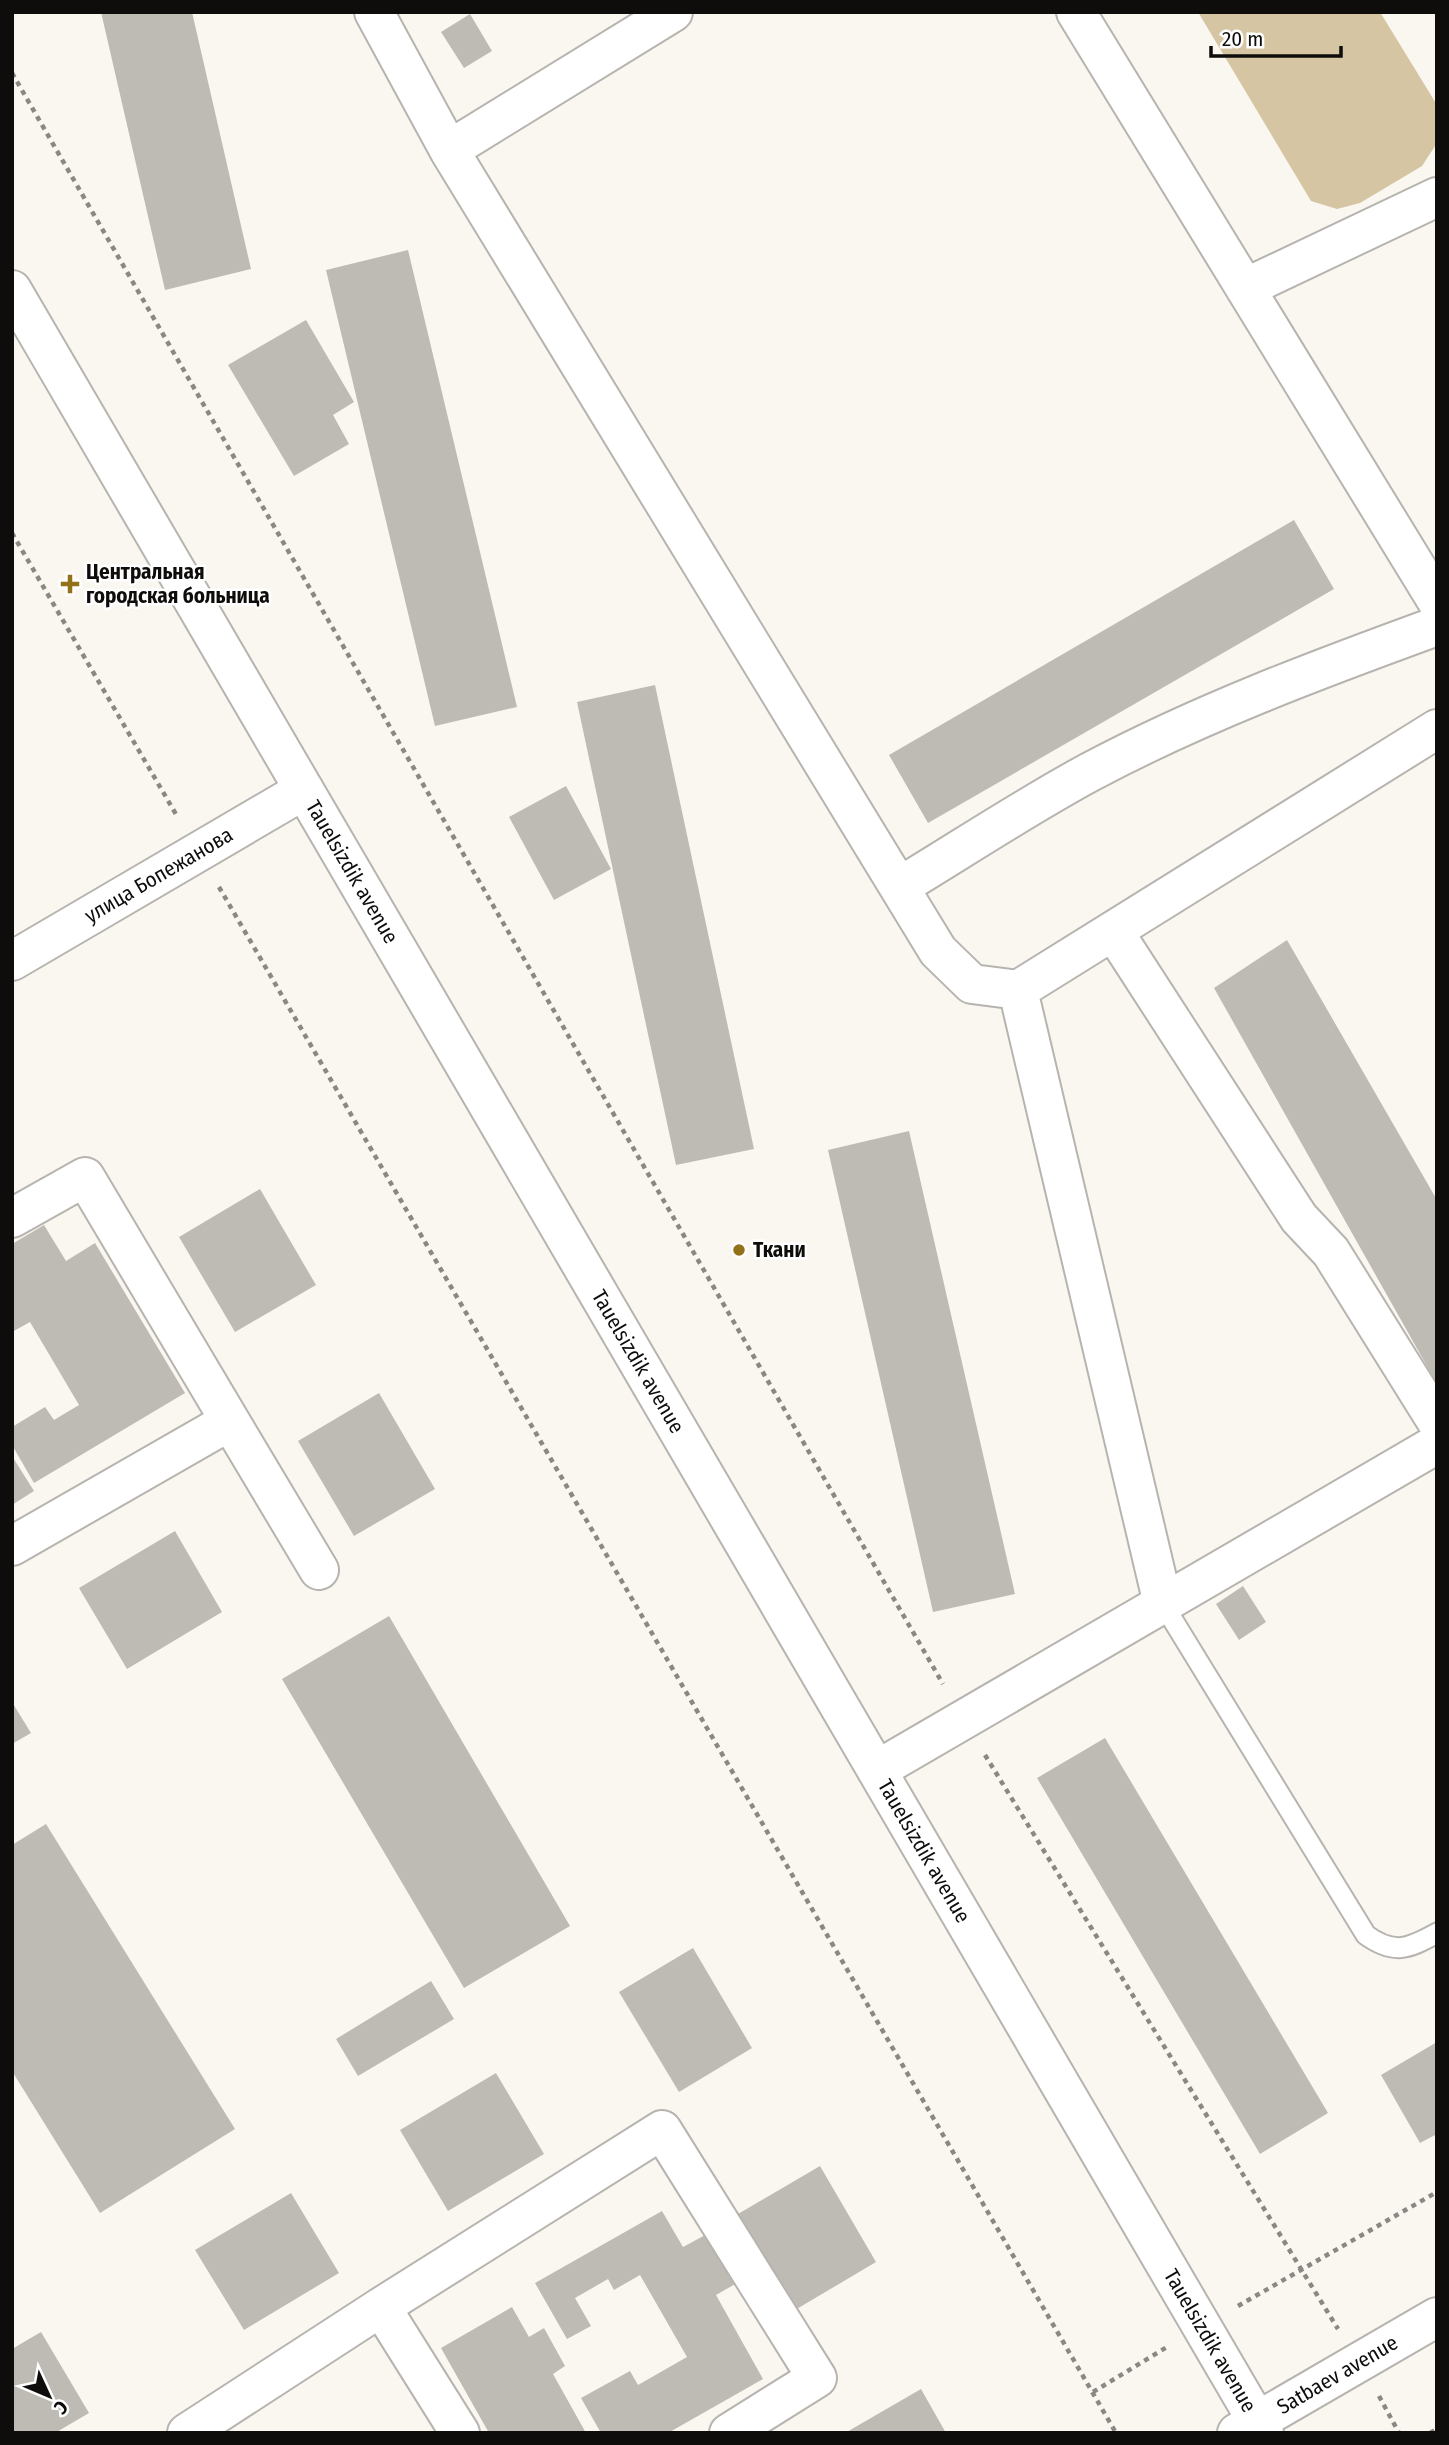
<svg xmlns="http://www.w3.org/2000/svg" width="1449" height="2445" font-family="'Fira Sans Condensed',sans-serif">
<rect width="100%" height="100%" fill="#faf7f1"/>
<!-- green -->
<path fill="#d5c5a3" d="M1198,12H1380L1437,105V143L1422,166L1360,203L1337,209L1311,201Z"/>
<!-- building -->
<path fill="#bebbb5" d="M101,12H192L251,269L165,290Z
M470,14L492,51L464,68L441,32Z
M408,250L517,707L435,726L326,270Z
M306,320L354,402L333,415L349,444L294,476L228,365Z
M1294,520L1334,589L928,823L889,755Z
M655,685L754,1149L676,1165L577,702Z
M566,786L611,869L554,900L509,817Z
M1287,940L1437,1200V1384L1214,988Z
M909,1131L1015,1594L933,1612L828,1150Z
M260,1189L316,1285L235,1332L179,1237Z
M44,1225L66,1261L95,1243L185,1393L34,1483L12,1445V1427L45,1407L54,1420L79,1405L30,1322L12,1332V1244Z
M379,1393L435,1489L354,1536L298,1441Z
M12,1456L34,1491L12,1505Z
M175,1531L222,1612L127,1669L79,1588Z
M1243,1586L1266,1622L1239,1640L1216,1604Z
M389,1616L570,1926L464,1988L282,1679Z
M12,1702L31,1733L12,1744Z
M1105,1738L1328,2113L1260,2154L1037,1778Z
M46,1824L235,2129L100,2213L12,2071V1845Z
M693,1948L752,2048L679,2092L619,1992Z
M431,1981L454,2019L358,2076L336,2039Z
M1437,2042V2134L1420,2143L1381,2075Z
M496,2073L544,2154L448,2211L400,2130Z
M820,2166L876,2262L795,2310L738,2214Z
M291,2193L339,2273L244,2330L195,2250Z
M662,2211L683,2247L709,2233L737,2283L716,2295L763,2379L668,2433H601L581,2398L630,2371L638,2385L687,2357L640,2275L614,2290L608,2279L575,2298L591,2326L567,2339L535,2283Z
M512,2307L529,2337L544,2328L565,2366L553,2374L586,2433H489L441,2348Z
M41,2332L89,2413L55,2433H12V2349Z
M921,2389L946,2433H845Z"/>
<g fill="none" stroke-linecap="round" stroke-linejoin="round">
<!-- service casing -->
<g stroke="#b7b4af" stroke-width="23">
<path id="service" d="M1163,1604L1366,1935C1394,1955 1408,1949 1437,1933"/>
</g>
<!-- minor casing -->
<g stroke="#b7b4af" stroke-width="42">
<path id="minor" d="M374,12L449,150L938,951L972,984L1018,990L1437,729
M1076,12L1437,601
M449,150L673,12
M1245,288L1437,197
M899,887C962,849 1025,807 1090,772C1201,713 1319,669 1437,626
M1114,932L1299,1218L1331,1252L1437,1422
M1018,990L1163,1604
M12,1218L85,1177L230,1421
M12,1546L230,1421L319,1570
M877,1770L1437,1444
M187,2433L381,2307
M460,2433L381,2307L662,2130L817,2378L729,2433"/>
</g>
<!-- tertiary casing -->
<g stroke="#b7b4af" stroke-width="42">
<g id="tertiary">
<path id="s1" d="M12,290L1264,2433"/>
<path id="s2" d="M12,961L304,790"/>
<path id="s3" d="M1237,2433L1437,2317"/>
</g>
</g>
<!-- path -->
<path stroke="#8a8884" stroke-width="4.5" stroke-dasharray="5 5" stroke-linecap="butt" d="M12,73L943,1684
M12,533L177,816
M219,887L1116,2433
M985,1755L1338,2329
M1238,2306L1437,2192
M1093,2392L1167,2347
M1379,2396L1399,2433
M1430,2433L1437,2429"/>
<!-- service -->
<use href="#service" stroke="#fff" stroke-width="19"/>
<!-- minor -->
<use href="#minor" stroke="#fff" stroke-width="38"/>
<!-- tertiary -->
<use href="#tertiary" stroke="#fff" stroke-width="38"/>
</g>
<!-- markers -->
<g fill="#937118" stroke="#fff" stroke-width="2.5">
<path d="M66.5 573.5h7v7h7v7h-7v7h-7v-7h-7v-7h7z"/>
<circle cx="739" cy="1250" r="7"/>
</g>
<g text-anchor="middle" stroke-width="5" stroke-linejoin="round" paint-order="stroke">
<!-- poi labels -->
<g font-size="21" font-weight="bold" fill="#0e0d0b" stroke="#fff" text-anchor="start">
<text x="86" y="579">Центральная<tspan x="86" dy="24">городская больница</tspan></text>
<text x="753" y="1257">Ткани</text>
</g>
<!-- street labels -->
<g font-size="21" fill="#0e0d0b" stroke="#fff">
<text dy="7" stroke="none"><textPath href="#s1" startOffset="674">Tauelsizdik avenue</textPath></text>
<text dy="7" stroke="none"><textPath href="#s2" startOffset="170">улица Бопежанова</textPath></text>
<text dy="7" stroke="none"><textPath href="#s1" startOffset="1241">Tauelsizdik avenue</textPath></text>
<text dy="7" stroke="none"><textPath href="#s1" startOffset="1808">Tauelsizdik avenue</textPath></text>
<text dy="7" stroke="none"><textPath href="#s1" startOffset="2375">Tauelsizdik avenue</textPath></text>
<text dy="7" stroke="none"><textPath href="#s3" startOffset="116">Satbaev avenue</textPath></text>
</g>
</g>
<!-- border -->
<rect width="1449" height="2445" fill="none" stroke="#0e0d0b" stroke-width="28"/>
<!-- north arrow -->
<g transform="translate(49 2396) rotate(134)" stroke="#ffffff" stroke-width="5" paint-order="stroke">
<path d="M0-5L12 26L0 18L-12 26Z" fill="#0e0d0b"/>
<text y="-10" font-size="19" font-weight="bold" text-anchor="middle" fill="#0e0d0b">С</text>
</g>
<!-- scale -->
<path d="M1211 46v10h130v-10" fill="none" stroke="#0e0d0b" stroke-width="3.5"/>
<text x="1222" y="46" font-size="21" fill="#0e0d0b" stroke="#ffffff" stroke-width="5" paint-order="stroke">20 m</text>
</svg>
